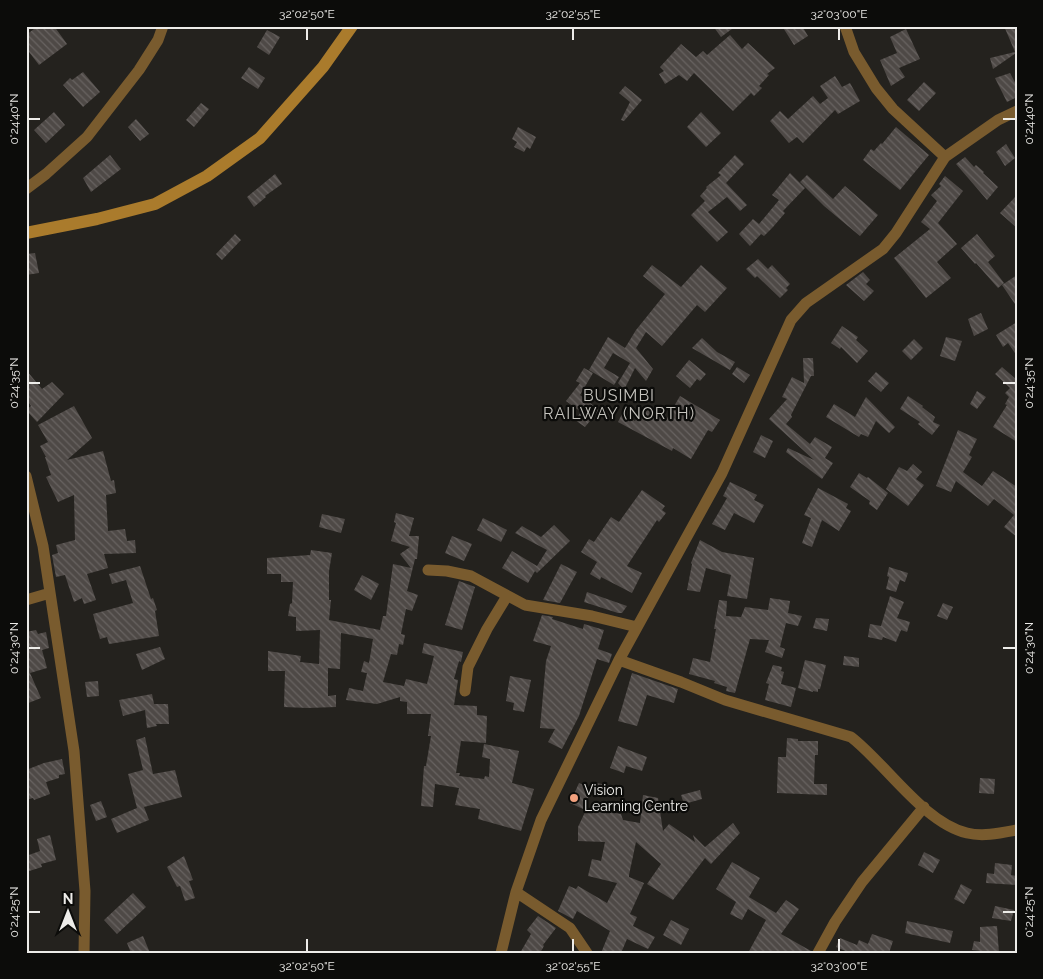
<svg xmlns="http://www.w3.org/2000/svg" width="1043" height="979" font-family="Raleway,sans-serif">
<defs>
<pattern id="building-back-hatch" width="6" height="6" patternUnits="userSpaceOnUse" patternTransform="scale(1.25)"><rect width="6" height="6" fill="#4e4946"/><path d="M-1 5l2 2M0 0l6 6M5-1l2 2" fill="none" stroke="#686361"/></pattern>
</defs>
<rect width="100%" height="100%" fill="#24221e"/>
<!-- building -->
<path fill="url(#building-back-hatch)" d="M38,26H54L67,44L39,65L26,48V35Z
M713,26H736L721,37Z
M782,26H802L808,36L794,45Z
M1004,26H1017V55L1016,53L993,69L990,58L1015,52Z
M906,29L920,59L899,68L905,77L891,86L880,60L897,53L890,37Z
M267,30L280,37L269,55L257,47Z
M730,35L742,49L748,43L775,68L767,74L769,75L759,86L762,88L754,96L751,93L733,111L694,73L687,81L679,75L665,84L659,74L664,71L660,67L681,44L696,57L703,51L707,55Z
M249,67L265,78L258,89L241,78Z
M83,72L100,92L83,107L63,85L70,78L72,80Z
M1010,73L1017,86V97L1007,102L995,78Z
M835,76L842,87L850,83L860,101L838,114L835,110L803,143L797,137L789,143L770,121L780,111L788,119L813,96L820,104L828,98L820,86Z
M924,82L936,93L919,111L907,100Z
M625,86L642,100L624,121L621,120L630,102L619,93Z
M201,103L209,109L194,127L186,120Z
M54,112L65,125L46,143L34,130Z
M701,112L721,133L706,147L687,127Z
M136,119L149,134L140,141L128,127Z
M518,127L536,137L530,149L527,147L524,152L514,147L517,142L512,139Z
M896,127L929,155L900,190L863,160L871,149L874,151L881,143L882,144Z
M1006,144L1015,158L1005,166L996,152Z
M110,155L121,169L91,192L83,178Z
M735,155L744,164L726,183L747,205L740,211L727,197L708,212L728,232L717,242L691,215L705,201L700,196L707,188L706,187L721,175L718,173Z
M965,157L974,167L976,165L984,172L983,173L998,187L987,200L956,164Z
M790,173L805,188L783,211L785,213L773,227L764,236L761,234L750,246L739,234L753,219L759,224L779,200L772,195Z
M275,174L282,184L265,196L266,197L254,207L247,197Z
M807,175L833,199L845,186L878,215L860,236L824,206L800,182Z
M945,176L963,191L938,223L957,244L937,262L951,278L926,298L894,258L930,229L921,222L937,201L931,195L941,186L939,184Z
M1017,195V228L1000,213Z
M235,234L241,240L222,260L216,254Z
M977,234L995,256L988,262L1004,283L998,288L976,263L975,264L961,248Z
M35,253L39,273L26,275V254Z
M758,259L768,269L772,265L790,284L786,288L788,290L780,298L757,276L755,278L746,269Z
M652,265L681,287L701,265L727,288L705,312L697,305L662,346L646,332L636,348L653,369L646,381L635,368L624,390L618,383L630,363L613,353L604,368L619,377L614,385L589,370L608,337L625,348L636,330L665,294L643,276Z
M863,272L870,280L866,284L874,291L864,301L846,285Z
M1017,275V307L1002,285Z
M981,313L988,329L974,336L968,319Z
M1017,322V356L1008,343L1003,347L996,335Z
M842,326L858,337L856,340L868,351L857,363L841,347L840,349L831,343Z
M946,337L962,341L955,361L940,356Z
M702,338L717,352L735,362L730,370L692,348Z
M914,339L923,348L911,360L902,351Z
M803,358H813L814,376H811L791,415L792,417L786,424L810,444L815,437L832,447L825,458L833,463L822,479L786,452L788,448L814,460L769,419L787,399L782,397L792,377L804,383Z
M689,360L706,374L700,381L697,379L690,388L676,376Z
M737,367L750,375L744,383L732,374Z
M1002,367L1017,380V442L993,427L1007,405L1005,404L1009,397L1005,393L1010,388L995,374Z
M584,368L593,373L580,395L599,410L585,427L575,420L581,412L566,401L580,383L576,381Z
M26,370L42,389L52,382L64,394L37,422L26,410L31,406L26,398Z
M876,372L889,383L881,392L868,381Z
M977,391L986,397L977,409L970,404Z
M680,396L720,420L712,432L708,430L691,459L673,448L672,451L618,422L622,414L635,421L644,407L666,420Z
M908,396L923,406L922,407L935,417L933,422L940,425L932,435L918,424L920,422L900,409Z
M866,397L895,427L889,433L876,421L868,437L861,434L859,437L826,417L834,404L855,417Z
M74,406L92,438L67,460L103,451L111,481L114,480L116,493L106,495L108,531L125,529L127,541L135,540L136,553L104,554L108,568L87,574L96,600L84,604L82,598L74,602L65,575L56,577L52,555L58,553L56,545L75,540L74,495L58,502L46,477L51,475L45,457H46L40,446L48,442L38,425Z
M958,430L977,439L969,455L972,457L963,472L982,486L993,471L1017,487V537L1004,527L1014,515L994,499L988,506L956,481L951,492L936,486Z
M761,435L773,441L765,458L753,452Z
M913,464L922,472L916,479L924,485L908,506L886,489L899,467L907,471Z
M859,473L867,478L868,477L888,493L877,510L869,504L870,501L850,487Z
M730,482L757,495L754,500L764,505L754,523L734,513L725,530L712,524L727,498L723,496Z
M818,488L848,504L846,508L851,511L839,531L822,520L812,547L802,543L811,518L804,515Z
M642,490L665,506L662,510L666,513L659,522L657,520L627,566L642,573L632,593L601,577L600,580L590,574L597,562L581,552L589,539L594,542L611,517L619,522Z
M396,513L414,518L409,536H419L417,559H415L407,591L418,595L412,611L406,609L401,634L405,635L403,645L399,644L397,655L391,654L383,682L404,686L406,679L427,684L434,656L422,653L424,643L463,652L461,662L459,661L454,679L458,680L454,705L477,706V715L487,716L486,743L461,741L456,773H460L459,776L484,779L485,776L489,777L490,759L482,757L484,744L519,751L512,783L534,789L521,831L478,819L480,809L455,805L459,788L435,784L433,807L421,806L424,766H426L431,736H428L431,714H407V702L400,701V697L377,704L346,700L349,688L363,691L367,673L361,672L364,661L369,663L373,639L341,633L340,669L328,668V696L336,695V707L308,708L284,707L285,671H268V651L301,656L300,662L319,664L320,630L296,631V617L288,616L290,604L292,603L293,582H281V574H267V558L310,555L311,550L332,553L329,571V600H331L329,620L380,630L383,616H386L393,564L411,568L400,554L410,547L391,541L396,523L394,522Z
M322,514L345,519L341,533L319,527Z
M483,518L507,530L501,542L477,530Z
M554,525L570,541L537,573L535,571L528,583L502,568L512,551L537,566L547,550L515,533L522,526L541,537Z
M452,536L472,544L464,561L445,553Z
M700,540L722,552L754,558L747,599L727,596L731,575L706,568L700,592L687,590L692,564L691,563Z
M561,564L577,572L560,603L543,600Z
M140,566L151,599L153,598L157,610L155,611L159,636L109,644L107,637L100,639L93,614L133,603L126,580L112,584L109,574Z
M889,567L908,573L905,582L900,580L896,592L886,589L889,577L887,576Z
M362,575L379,584L371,600L354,590Z
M459,581L475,587L462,630L445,625Z
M587,592L627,606L622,613H618L584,602Z
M890,596L904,602L897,618L910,622L907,632L901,630L896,642L883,637L882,640L868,637L870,624L881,626Z
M770,598L790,601L788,613L802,616L798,626L786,623L780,647L785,649L782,658L765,652L769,640L750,639L735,693L726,691L727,687L714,683L715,681L689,674L693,658L710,662L716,629H714L719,600L727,601L726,616L741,617L745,607L768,610Z
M943,603L953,607L947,620L937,616Z
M542,615L553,617L552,619L583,629L584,624L604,630L598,649L612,654L609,663L597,659L579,716L562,749L548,742L555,729L540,728L546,661L551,646L533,641Z
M816,618L829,619L827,631L813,628Z
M36,630L38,634L46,632L49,648L42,650L47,668L30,673L41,698L26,704V632Z
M160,647L165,659L142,670L136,654Z
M844,656L859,658V667L843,665Z
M805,660L826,665L820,689H818V692L813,691V692L798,688Z
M773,665L782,667L781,671L784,672L781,684L796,688L791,707L765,700L769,684L766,683Z
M632,673L678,689L674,703L647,695L637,726L618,721Z
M510,676L531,680L524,712L513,710L514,703L506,701Z
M98,681L99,696L87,697L85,682Z
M152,694L154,704H168L169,724H156L157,726L147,728L145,710L123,716L119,700Z
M145,737L153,774L175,770L182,797L144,807L149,820L117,833L111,819L137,808L128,774L143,770L136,740Z
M787,738L798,739V741H818V755H815L814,784H827V795L777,793L778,757H786Z
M618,746L647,757L642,771L626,766L624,773L610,768Z
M62,759L65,774L59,775V778L46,782L50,794L34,800L33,798L26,800V770L44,763Z
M980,778L995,779L994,794L979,793Z
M594,782L609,786L613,796L592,791Z
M579,783L592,789L583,809L570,803Z
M700,790L702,799L684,804L681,795Z
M643,795L658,798L663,831L669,824L695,842L693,835L705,847L733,823L740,833L711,864L705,858L673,900L647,884L661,864L636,842L629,875V877L644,883L630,914L637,917L633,926L655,937L648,949L627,939L621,953H601L610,931L577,911L573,919L558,911L569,886L576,889L578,886L607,903L617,883L588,876L592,859L601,861L605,842L578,841V827L587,808L621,814L623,820L640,823Z
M101,801L107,817L96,821L90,805Z
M50,835L56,860L41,864L42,867L26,872V856L40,851L37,839Z
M924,852L940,860L933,873L918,865Z
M184,856L193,880L189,881L195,898L185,901L180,886L177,887L167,867Z
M732,862L760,878L749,897L776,913L786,900L799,909L781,934L811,951V953H748L766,920L748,909L742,920L730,914L736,902L716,889Z
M995,863L1012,865L1011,875L1017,876V885L986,883L987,873L994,874Z
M961,884L972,890L964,904L954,899Z
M133,893L146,907L117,934L104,920Z
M995,906L1014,910L1011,921L992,918Z
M538,916L556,928L543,945L544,946L540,953H520L531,934L527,930Z
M671,920L689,929L681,945L663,935Z
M907,921L953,931L950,943L905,933Z
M997,926L999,953L972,950L974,941L980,942V927Z
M872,934L893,941L889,953H850L836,947L840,938L857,945L859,940L868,944Z
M143,936L150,953H131L127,943Z"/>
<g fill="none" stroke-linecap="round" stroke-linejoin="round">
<!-- street -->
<path stroke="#795b2e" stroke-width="11" d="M845,26L854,52L876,88L893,109L945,157
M26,189L46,174L87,137L139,70L158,40L163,26
M26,476L43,546L74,751L85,891L84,953
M428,570L447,571L471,576L525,605L592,616L637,627
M26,600L50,593
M619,660L681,682L725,700L851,737C886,764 924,823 967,833C983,837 1001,833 1017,830
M465,691L468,667L487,629L507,596
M516,892L570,928L587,953
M501,953L516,892L541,820L619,660L722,473L791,320L806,303L883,249L896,233L945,157L998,120L1017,111
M818,953L835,922L862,882L924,807"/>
<!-- secondary -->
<path stroke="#aa7b2c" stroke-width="12" d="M26,233L97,219L155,204L207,176L260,138L323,67L352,26"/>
</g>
<!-- ticks -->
<path fill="none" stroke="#edece9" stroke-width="2" d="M307,28V40M573,28V40M839,28V40M28,119H40M1003,119H1016M28,383H40M1003,383H1016M28,648H40M1003,648H1016M28,912H40M1003,912H1016M307,939V952M573,939V952M839,939V952"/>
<!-- markers -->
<circle fill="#f2a17e" stroke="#0c0c0a" stroke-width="2" cx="574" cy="798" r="5"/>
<g text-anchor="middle" stroke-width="4.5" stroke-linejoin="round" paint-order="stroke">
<!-- poi labels -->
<g font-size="14" fill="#edece9" stroke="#0c0c0a" text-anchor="start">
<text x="584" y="795">Vision<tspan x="584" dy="16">Learning Centre</tspan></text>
</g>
<!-- quarter labels -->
<g font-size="16" letter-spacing="1" fill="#c6c4be" stroke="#0c0c0a">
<text x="619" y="401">BUSIMBI<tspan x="619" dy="18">RAILWAY (NORTH)</tspan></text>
</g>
</g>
<!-- border -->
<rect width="1043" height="979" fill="none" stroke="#0c0c0a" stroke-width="55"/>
<!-- north arrow -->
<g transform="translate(68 912)" stroke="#0c0c0a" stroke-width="4" paint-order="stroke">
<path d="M0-4L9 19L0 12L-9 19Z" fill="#edece9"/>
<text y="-8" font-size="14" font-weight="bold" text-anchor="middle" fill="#edece9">N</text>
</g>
<rect x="28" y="28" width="988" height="924" fill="none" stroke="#edece9" stroke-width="2"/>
<g font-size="12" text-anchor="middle" fill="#edece9">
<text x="307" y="18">32°02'50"E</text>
<text x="573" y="18">32°02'55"E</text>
<text x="839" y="18">32°03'00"E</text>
<text transform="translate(14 119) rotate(-90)" y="4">0°24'40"N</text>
<text transform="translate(1029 119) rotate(-90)" y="4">0°24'40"N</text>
<text transform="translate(14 383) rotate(-90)" y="4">0°24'35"N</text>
<text transform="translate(1029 383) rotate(-90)" y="4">0°24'35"N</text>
<text transform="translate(14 648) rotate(-90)" y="4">0°24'30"N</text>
<text transform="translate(1029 648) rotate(-90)" y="4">0°24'30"N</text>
<text transform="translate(14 912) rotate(-90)" y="4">0°24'25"N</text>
<text transform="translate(1029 912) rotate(-90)" y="4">0°24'25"N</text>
<text x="307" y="970">32°02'50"E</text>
<text x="573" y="970">32°02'55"E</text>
<text x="839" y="970">32°03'00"E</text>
</g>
</svg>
